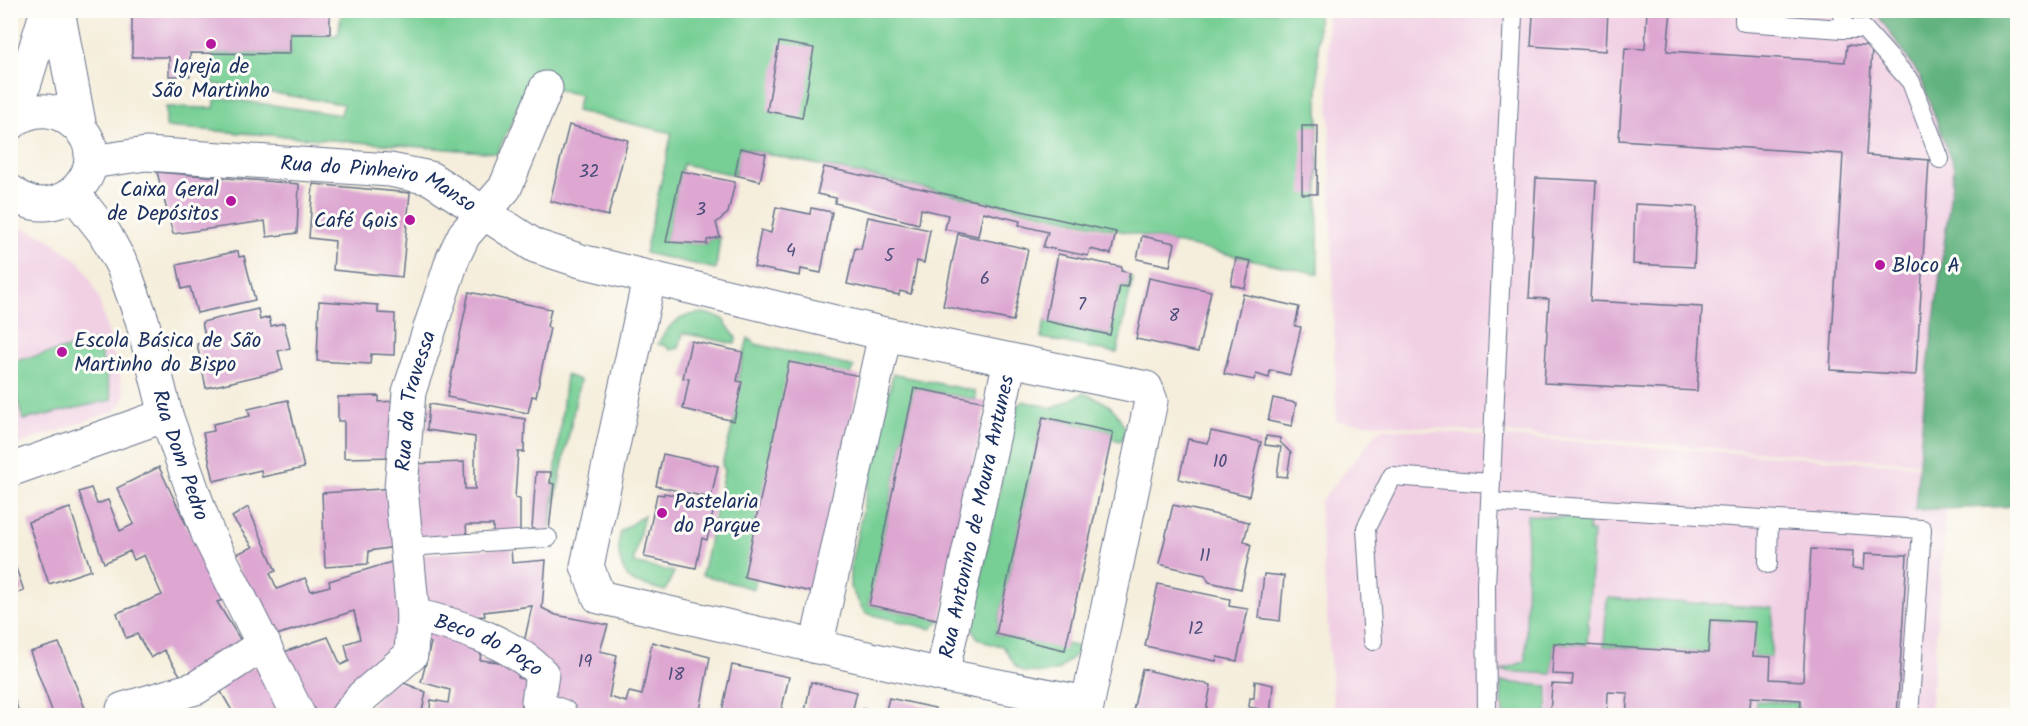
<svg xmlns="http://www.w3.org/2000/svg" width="2028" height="726" font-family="Kalam,sans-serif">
<rect width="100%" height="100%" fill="#fdfcf7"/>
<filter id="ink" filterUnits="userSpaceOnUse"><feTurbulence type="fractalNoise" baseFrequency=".0167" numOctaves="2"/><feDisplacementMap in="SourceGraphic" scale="12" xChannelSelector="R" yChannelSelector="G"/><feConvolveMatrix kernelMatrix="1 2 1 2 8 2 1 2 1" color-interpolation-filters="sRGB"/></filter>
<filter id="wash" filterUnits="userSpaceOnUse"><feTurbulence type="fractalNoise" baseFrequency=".008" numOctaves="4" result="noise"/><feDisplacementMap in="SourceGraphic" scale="24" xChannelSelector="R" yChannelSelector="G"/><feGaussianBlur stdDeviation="1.35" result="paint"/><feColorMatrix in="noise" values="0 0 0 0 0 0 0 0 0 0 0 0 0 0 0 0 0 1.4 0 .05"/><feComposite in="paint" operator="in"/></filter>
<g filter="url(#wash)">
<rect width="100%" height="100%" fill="#f5eedc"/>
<!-- built -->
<path fill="#f1d0e4" d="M1327,11H2017V470L1336,421Z
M11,223L46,237L79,261L88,274L98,296L124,392V400L115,411L11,447Z
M1381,428L1949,468L1930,715H1334L1319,503Z"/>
<!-- green -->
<path fill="#77cf95" stroke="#497f7a" stroke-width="1.5" d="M342,11H1318V274L741,148L735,175L683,164L666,242L707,244V240L720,237L716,269L645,253L672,133L576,111L580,95L530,83L497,153L166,127V107L214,108L216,97L341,115L343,104L213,84V53L290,54V34L338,35Z
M1129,277L1133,278L1117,353L1041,338L1045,321L1109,335L1120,286L1127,287Z
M703,313L722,318L736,338L735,344L683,333L679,348L670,350L666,346L658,344C668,324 681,314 703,313Z
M748,338L755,344L854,367L755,579L754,589L702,575L724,472L722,464L734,421L737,381Z
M98,341L112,400L23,420L11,372V362Z
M893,374L975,391L976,400L914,388L869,605L941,620L931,629L865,613L850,587V568Z
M566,375L580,380L549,531Z
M1083,393C1107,402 1116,406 1126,431L1121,441L1111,439L1112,432L1043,417L996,634L1065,649L1067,644L1083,648L1058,670L1046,673L1024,672L1016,667L1003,646C986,643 976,643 971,625L1017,406L1023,401L1054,408Z
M644,515L633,563L674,572L665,591L631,581C618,567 617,550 620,532Z
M1527,515L1589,519V532H1593L1587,645L1554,643L1552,674L1500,671L1526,661Z
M1607,598L1773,608L1771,657L1753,656L1755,622L1710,620L1708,653L1604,646Z
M1501,682L1548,686L1547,715H1503Z
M1756,701L1798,703L1797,715H1755Z"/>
<!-- forest -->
<path fill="#61b27e" stroke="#3e706e" stroke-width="1.5" d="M1875,11H2017V506L1915,510L1925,390L1954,168L1920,76Z"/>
<g id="blocks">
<!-- building -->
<path fill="#dda7d2" d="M132,10H330V34H290V54L190,53V76H169V57H132Z
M1476,10H1608L1606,51L1531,46L1533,16Z
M1647,10H1671L1667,51L1845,62L1847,45L1872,47L1866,155L1929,160L1916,375L1830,370L1843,154L1619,140L1625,48L1645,49Z
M779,42L814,48L802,118L767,111Z
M569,125L628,140L608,216L550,201Z
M1302,126H1318L1317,194H1302Z
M740,148L766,154L760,181L735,175Z
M824,167L1116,232L1111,254L1090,249L1088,256L1043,247L1048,232L1019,225L1020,221L983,212L978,236L945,229L948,215L921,209L919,224L835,203L836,198L817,194Z
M681,171L735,182L728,213L716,223L720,237L707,240V244L666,242Z
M157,172L299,184L297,233L267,237L265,221L173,234Z
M1536,178L1596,181L1590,301L1702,307L1697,391L1544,383L1549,299L1529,298Z
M313,184L410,193L402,277L333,270L335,241L309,238Z
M1635,204L1697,207L1694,267L1633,264Z
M776,207L810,214L811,208L832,212L821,273L801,269L800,276L754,267L761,230L771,233Z
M868,217L930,230L924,263L917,261L911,294L900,291L899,295L847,284L855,248L861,249Z
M958,234L1028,249L1013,321L943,306Z
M1142,236L1175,243L1170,266L1137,259Z
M238,251L239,257L244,256L255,300L197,313L190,287L182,289L177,265Z
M1058,254L1122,267L1121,271L1130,273L1127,287L1120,286L1110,335L1045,321Z
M1236,258L1251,261L1245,288L1231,285Z
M1149,278L1211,291L1198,352L1136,339Z
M469,292L551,309L547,327L550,328L536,397L532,396L528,413L447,397Z
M1243,294L1299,307L1295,326L1301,327L1290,375L1270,370L1269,378L1256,374L1254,380L1224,374Z
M319,301L378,305V313L395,314L394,355L371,354L370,364L317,361Z
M258,309L260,320L269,317L271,326L284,323L290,348L278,351L283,370L206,388L197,344L206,342L202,322Z
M691,341L743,352L737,381L742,382L734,421L683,409L689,379L683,378Z
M789,362L860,376L816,593L744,577Z
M914,388L986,402L941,620L869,605Z
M379,396V402L395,401L396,457L344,458V421H338V397Z
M1273,398L1296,403L1292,426L1268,421Z
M288,400L304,468L262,477L261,470L214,481L203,433L214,431L213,424L250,416L248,409Z
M429,404L525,419L524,452H518L515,498L520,499V533L493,534V525H466L467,537L415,539L412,464L464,462L465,489H475V437L427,430Z
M1043,417L1113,432L1065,650L996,634Z
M1211,431L1261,442L1249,496L1179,479L1188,439L1208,443Z
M1266,436L1280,438V442L1291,453L1287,477L1277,476L1281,447L1265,445Z
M663,454L718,466L711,498L656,486Z
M159,467L200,554L226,599L217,602L246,649L187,686L164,650L151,658L137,634L126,638L117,613L162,595L144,555L134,560L130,551L104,563L79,492L91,488L97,504L108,500L120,531L134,524L117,488Z
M536,472H551L550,483L554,484L549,531L532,529Z
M395,488V547L369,551L368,564L325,567L322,493Z
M664,493L715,503L707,540L702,538L696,568L644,557L657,494L664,495Z
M1173,505L1249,522L1244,541L1251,545L1241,589L1209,582L1205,575L1159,564Z
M248,507L276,571L270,573L277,589L305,578L311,591L330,586L329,581L398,560L402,655L327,716H315L278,654L328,637L341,665L349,661L345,644L360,639L354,611L270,637L232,556L253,547L232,517Z
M70,508L91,570L49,584L28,522Z
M511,547L512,563L546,560L542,608L556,615L608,625L600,651L617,655L609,697L626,702L629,692L642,695L652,642L710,657L699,716H590L548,701L522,652L532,606L484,612L485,616L453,618L452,607L424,610L416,555Z
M1811,549L1853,551L1852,568L1864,569L1865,553L1907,555L1897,716H1800L1801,700L1751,697L1749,716H1626L1628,693L1608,692L1607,716L1550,714L1552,684L1572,685L1573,675L1552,674L1554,643L1708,653L1710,620L1756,622L1753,656L1771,657L1770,679L1803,681Z
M10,551L24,591L10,595Z
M1264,574L1284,576L1280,621L1259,618Z
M1158,584L1230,599L1229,606L1248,609L1237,661L1217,657L1216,661L1145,646Z
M426,624L482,646L480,660L520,664L518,678L533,681L529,716H429L431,700L448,703L450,690L421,682L431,643L422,641Z
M59,643L88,716H54L30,652Z
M261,663L294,716H235L217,685Z
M732,665L789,677L780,716H721Z
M1142,669L1211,685L1205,716H1132Z
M392,678L426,692L421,716H363Z
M1255,681L1273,685L1270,716H1260V709L1249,707L1250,698H1254Z
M811,682L857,692L852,713L857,716H804Z
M10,688H11L20,716H10Z
M889,698L935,708L933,716H862L863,709L885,714Z"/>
</g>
</g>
<g filter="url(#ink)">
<use href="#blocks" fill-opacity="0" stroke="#67728a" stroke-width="1.5"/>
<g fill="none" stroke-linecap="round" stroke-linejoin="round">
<!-- lane casing -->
<g stroke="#67728a" stroke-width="20">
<path id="lane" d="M1744,10V22L1843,29L1842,10
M1843,29H1864L1911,82L1940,159
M1490,502L1922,529L1909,716
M407,547L548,538
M1768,564L1769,521
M1373,641L1366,528L1392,476L1491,483
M1487,716L1486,586L1513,15"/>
</g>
<!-- street casing -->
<g stroke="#67728a" stroke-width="35">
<g id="street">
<path id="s1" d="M91,162L146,154L390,170L430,178L535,246L581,261L885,334L1146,388L1151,401L1085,716"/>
<path id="s2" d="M74,194L104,232L123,267L142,320L166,415L208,534L299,716"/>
<path d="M649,279L587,566L599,597L942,675L1087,703"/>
<path d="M10,470L166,415"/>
<path id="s3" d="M413,615C455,624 512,642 542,674L538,701L543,709L561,716"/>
<path d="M816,647L885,334"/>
<path id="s4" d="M942,675L1010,360"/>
<path d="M123,709L196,688L264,644"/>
<path id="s5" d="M347,716L363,696L411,655L413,615L401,488L409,392L453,258L464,235L505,188L546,88"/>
</g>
</g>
<!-- secondary casing -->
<g stroke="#67728a" stroke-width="35">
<path id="secondary" d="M58,10L80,128
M13,122L47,10
M10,124C21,114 34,110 48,111C59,112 68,118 76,125C120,163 59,233 10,191"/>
</g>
<!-- lane -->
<use href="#lane" stroke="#fff" stroke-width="18"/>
<!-- street -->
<use href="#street" stroke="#fff" stroke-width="33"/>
<!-- secondary -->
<use href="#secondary" stroke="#fff" stroke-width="33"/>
</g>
</g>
<!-- markers -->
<g fill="#b5179e" stroke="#fdfcf7" stroke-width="2">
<circle cx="211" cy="44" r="6"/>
<circle cx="231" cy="201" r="6"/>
<circle cx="410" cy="220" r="6"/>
<circle cx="1880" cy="265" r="6"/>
<circle cx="62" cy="352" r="6"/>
<circle cx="662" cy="513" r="6"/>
</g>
<g text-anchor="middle" stroke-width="6" stroke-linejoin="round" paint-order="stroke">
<!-- number labels -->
<g font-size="18" fill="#4c4d7b">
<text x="589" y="177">32</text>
<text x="701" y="215">3</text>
<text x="791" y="256">4</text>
<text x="889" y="261">5</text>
<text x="985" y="284">6</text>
<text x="1082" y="310">7</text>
<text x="1174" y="321">8</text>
<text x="1220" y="467">10</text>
<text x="1205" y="561">11</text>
<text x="1196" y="634">12</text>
<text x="585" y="667">19</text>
<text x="676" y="680">18</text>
</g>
<!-- poi labels -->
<g font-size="21" fill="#1b2f5e" stroke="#fdfcf7" text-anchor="start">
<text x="211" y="73" text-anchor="middle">Igreja de<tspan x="211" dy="24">São Martinho</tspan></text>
<text x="219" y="196" text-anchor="end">Caixa Geral<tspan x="219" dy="24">de Depósitos</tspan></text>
<text x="398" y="227" text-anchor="end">Café Gois</text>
<text x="1892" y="272">Bloco A</text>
<text x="74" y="347">Escola Básica de São<tspan x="74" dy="24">Martinho do Bispo</tspan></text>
<text x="674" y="508">Pastelaria<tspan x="674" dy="24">do Parque</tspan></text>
</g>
<!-- street labels -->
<g font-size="21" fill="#1b2f5e" stroke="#fdfcf7">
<text dy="7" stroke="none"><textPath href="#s1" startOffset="292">Rua do Pinheiro Manso</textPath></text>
<text dy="7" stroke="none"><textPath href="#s5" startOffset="345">Rua da Travessa</textPath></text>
<text dy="7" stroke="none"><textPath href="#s2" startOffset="285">Rua Dom Pedro</textPath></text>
<text dy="7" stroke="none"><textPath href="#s4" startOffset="162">Rua Antonino de Moura Antunes</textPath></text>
<text dy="7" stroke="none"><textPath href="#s3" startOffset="82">Beco do Poço</textPath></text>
</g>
</g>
<!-- margin -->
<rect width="2028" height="726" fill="none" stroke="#fdfcf7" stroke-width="36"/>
</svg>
